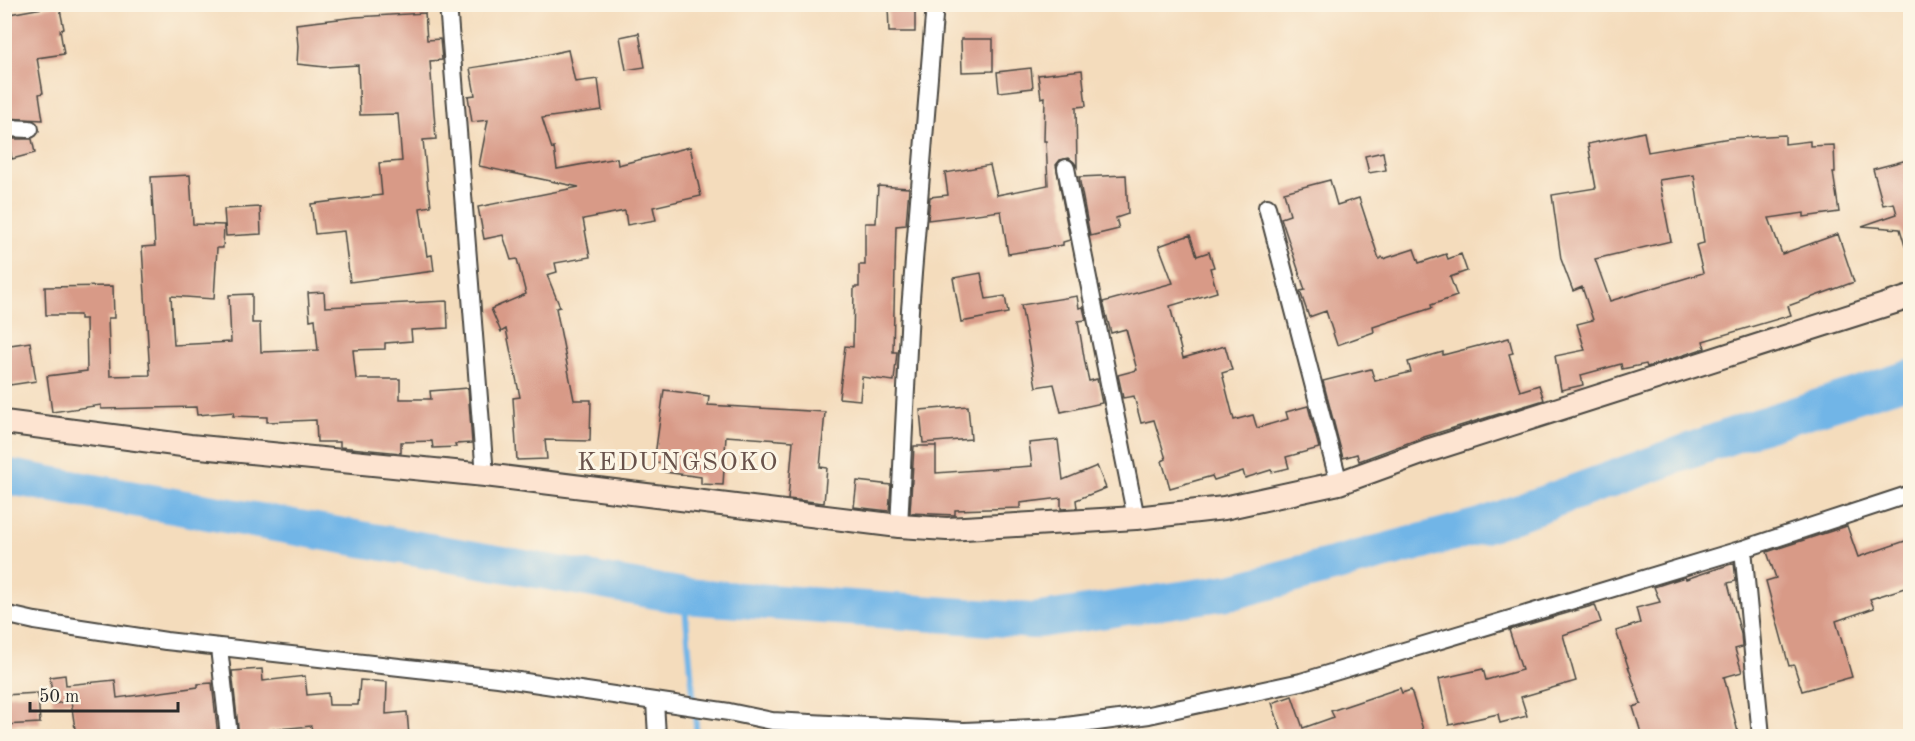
<svg xmlns="http://www.w3.org/2000/svg" width="1915" height="741" font-family="'Old Standard TT',serif">
<rect width="100%" height="100%" fill="#fcf5e5"/>
<filter id="ink" filterUnits="userSpaceOnUse"><feTurbulence type="fractalNoise" baseFrequency=".0167" numOctaves="2"/><feDisplacementMap in="SourceGraphic" scale="12" xChannelSelector="R" yChannelSelector="G"/><feConvolveMatrix kernelMatrix="1 2 1 2 8 2 1 2 1" color-interpolation-filters="sRGB"/></filter>
<filter id="wash" filterUnits="userSpaceOnUse"><feTurbulence type="fractalNoise" baseFrequency=".008" numOctaves="4" result="noise"/><feDisplacementMap in="SourceGraphic" scale="24" xChannelSelector="R" yChannelSelector="G"/><feGaussianBlur stdDeviation="1.35" result="paint"/><feColorMatrix in="noise" values="0 0 0 0 0 0 0 0 0 0 0 0 0 0 0 0 0 1.4 0 .05"/><feComposite in="paint" operator="in"/></filter>
<g filter="url(#wash)">
<rect width="100%" height="100%" fill="#f4dcbc"/>
<g fill="none" stroke-linecap="round" stroke-linejoin="round">
<!-- stream -->
<path stroke="#71b5e7" stroke-width="6" d="M684,596L697,736"/>
<!-- river -->
<path stroke="#71b5e7" stroke-width="36" d="M4,476L684,596L1033,621L1235,591L1484,525L1756,427L1910,378"/>
</g>
<g id="blocks">
<!-- building -->
<path fill="#d89a87" fill-rule="evenodd" d="M888,4H915V32H889Z
M59,5L64,29L60,30L64,54L37,58L43,93L39,94L43,120L4,118V102H9L4,72V15Z
M425,13L427,40L440,39L442,60L430,61L436,139L423,140L428,189H429L431,206L420,208L427,256L432,255L434,271L350,282L344,231L315,234L311,204L382,195L379,163L402,161L398,114L360,115L358,65L325,67L297,64L298,46L296,24L356,17Z
M639,33L645,67L626,70L620,37Z
M961,39H993V71L962,72Z
M568,50L575,82L598,79L602,110L542,118L552,149L554,148L557,169L617,158L618,165L690,147L701,196L653,207L656,220L627,225L625,211L583,219L590,257L555,263L557,272L547,275L560,307L556,308L574,400H591L590,441L545,440L547,459L517,460L513,398L520,397L506,329L501,332L491,309L526,294L517,259L511,260L503,235L484,239L478,207L579,187L479,166L488,120L472,122L468,96L475,95L470,68L527,59Z
M1031,68L1033,88L999,92L997,72Z
M1082,70L1086,106L1076,107L1077,167L1074,162L1069,158L1060,160L1056,165L1070,240L1063,242V245L1008,254L1001,211L928,220L930,197L948,195L945,173L990,165L997,195L1048,185L1046,141H1044L1045,97L1041,98L1038,75Z
M1644,132L1648,152L1730,138L1785,135V144L1810,141V146L1834,145L1835,172H1833L1839,212L1804,217V213L1769,218L1782,254L1838,234L1854,282L1788,306L1791,315L1703,341L1705,348L1647,367L1646,364L1622,369L1621,364L1581,375L1583,385L1561,390L1555,356L1585,350L1577,324L1593,320L1582,287L1573,291L1561,259L1552,195L1596,188L1588,144ZM1694,175L1704,243L1696,245L1703,273L1610,301L1595,259L1671,241L1659,180Z
M8,139H32L35,153L12,159Z
M1383,152L1386,170L1369,173L1365,156Z
M1911,159V246H1905L1900,229L1862,226L1897,214L1894,203L1883,205L1873,169Z
M190,175L193,224L224,225L223,248H217L214,299L171,296L174,345L231,342L229,295L252,294V323H260L261,352L318,350L315,319L310,320L308,293L324,292L325,307L447,301L448,328L411,330L412,341L385,343V349L353,350L356,379H400V399H431L430,391L468,388L472,443L455,444L456,447L433,448L432,441L401,442V453L340,447V442H317L316,420L267,422V417L233,416L234,412L197,415L196,407L101,409V405L52,412L47,376L87,371L86,319H80V315H46L45,287L113,286L114,318H108L110,376L150,375L142,247L155,246L151,177Z
M1126,175L1128,214L1116,218L1119,229L1090,236L1079,177Z
M1330,180L1337,205L1359,198L1379,259L1382,257L1383,259L1414,249L1419,263L1446,254L1448,259L1461,254L1467,271L1450,277L1457,296L1431,305L1432,308L1373,327L1374,332L1337,345L1326,311L1309,317L1300,291L1305,290L1281,218L1290,215L1284,192Z
M878,186L909,188L906,225L896,226L893,352H897L894,381L862,377L860,400L839,398L845,346L853,347L854,287H859V265H865V223H876Z
M260,207L261,234L226,236L224,209Z
M1190,235L1197,256L1209,252L1214,267L1210,268L1217,292L1170,306L1183,358L1225,346L1232,370L1222,373L1234,420L1253,415L1257,428L1288,419L1286,412L1308,406L1319,448L1286,457L1289,468L1272,472L1271,470L1245,478L1243,471L1214,480L1212,476L1170,488L1162,461L1166,459L1154,420L1141,423L1134,396L1123,398L1118,375L1137,370L1126,329L1111,333L1103,302L1173,283L1159,246Z
M981,273L986,299L1005,296L1008,313L961,322L953,278Z
M1077,296L1079,308L1083,307L1086,320L1078,321L1085,363L1089,381L1097,379L1102,403L1061,412L1054,384L1036,387L1021,305Z
M1509,338L1513,353L1509,354L1520,391L1539,385L1544,400L1424,437L1359,461L1357,454L1343,458L1323,381L1371,369L1375,381L1411,372L1408,362L1443,352V355Z
M30,342L36,381L10,385L4,346Z
M664,390L709,396L708,405L825,412L820,467L827,468L824,503L788,499L793,441L726,436L723,485L701,484V477L665,472L666,464L654,463Z
M968,406L971,439L923,443L920,410Z
M1058,440L1063,480L1097,466L1106,488L1076,500L1077,508L1061,509V498L1020,503V508L955,510V515L910,513L914,446H936V473L1032,466L1029,443Z
M857,481L891,485L889,511L854,507Z
M1847,526L1858,557L1911,539V586L1870,599L1874,608L1836,621L1852,677L1802,691L1794,665L1789,666L1766,581L1776,578L1767,552Z
M1734,563L1736,581L1728,583L1741,634L1742,647L1735,649L1742,672L1724,677L1739,736H1642L1633,707L1641,704L1616,631L1640,623L1636,608L1660,602L1654,587L1685,577L1686,579Z
M1595,605L1601,622L1563,635L1576,681L1521,697L1527,716L1500,723L1498,714L1449,725L1439,679L1483,669L1486,680L1522,670L1509,630Z
M262,669L263,681L305,676L307,695L328,693L329,705H358L360,680L387,682L386,714L407,712L409,736H319L318,730L312,731L311,726L268,730V736H239L232,671Z
M65,675L66,685L115,680L117,698L198,687V684L212,683L218,736H76L71,701L53,704L50,677Z
M1400,688L1402,693L1411,690L1425,736H1283L1272,703L1292,696L1303,728L1334,717L1331,711Z
M38,693L40,723L4,725V695Z"/>
</g>
</g>
<g filter="url(#ink)">
<use href="#blocks" fill-opacity="0" stroke="#494641" stroke-width="1.5"/>
<g fill="none" stroke-linecap="round" stroke-linejoin="round">
<!-- street casing -->
<g stroke="#494641" stroke-width="20">
<path id="street" d="M448,4L485,475
M4,128L30,129
M1066,168L1136,518
M1267,207L1339,483
M899,526L910,310L935,4
M1743,549L1761,736
M4,614L35,621L166,641L498,678L729,712L772,721L964,731L1059,727L1149,715L1301,682L1743,549L1910,494
M219,648L229,736
M655,702L657,736"/>
</g>
<!-- secondary casing -->
<g stroke="#494641" stroke-width="26">
<path id="secondary" d="M4,422L190,446L485,475L899,526L947,529L1136,518L1224,508L1339,483L1427,451L1910,297"/>
</g>
<!-- street -->
<use href="#street" stroke="#fff" stroke-width="16"/>
<!-- secondary -->
<use href="#secondary" stroke="#fde4d1" stroke-width="22"/>
</g>
</g>
<g text-anchor="middle" stroke-width="6" stroke-linejoin="round" paint-order="stroke">
<!-- quarter labels -->
<g font-size="26" letter-spacing="1.5" fill="#68524b" stroke="#fcf5e5">
<text x="678" y="470">KEDUNGSOKO</text>
</g>
</g>
<!-- margin -->
<rect width="1915" height="741" fill="none" stroke="#fcf5e5" stroke-width="24"/>
<!-- scale -->
<path d="M30 702v9h148v-9" fill="none" stroke="#2b2b2b" stroke-width="3"/>
<text x="39" y="702" font-size="18" fill="#2b2b2b" stroke="#fcf5e5" stroke-width="4.5" paint-order="stroke">50 m</text>
</svg>
